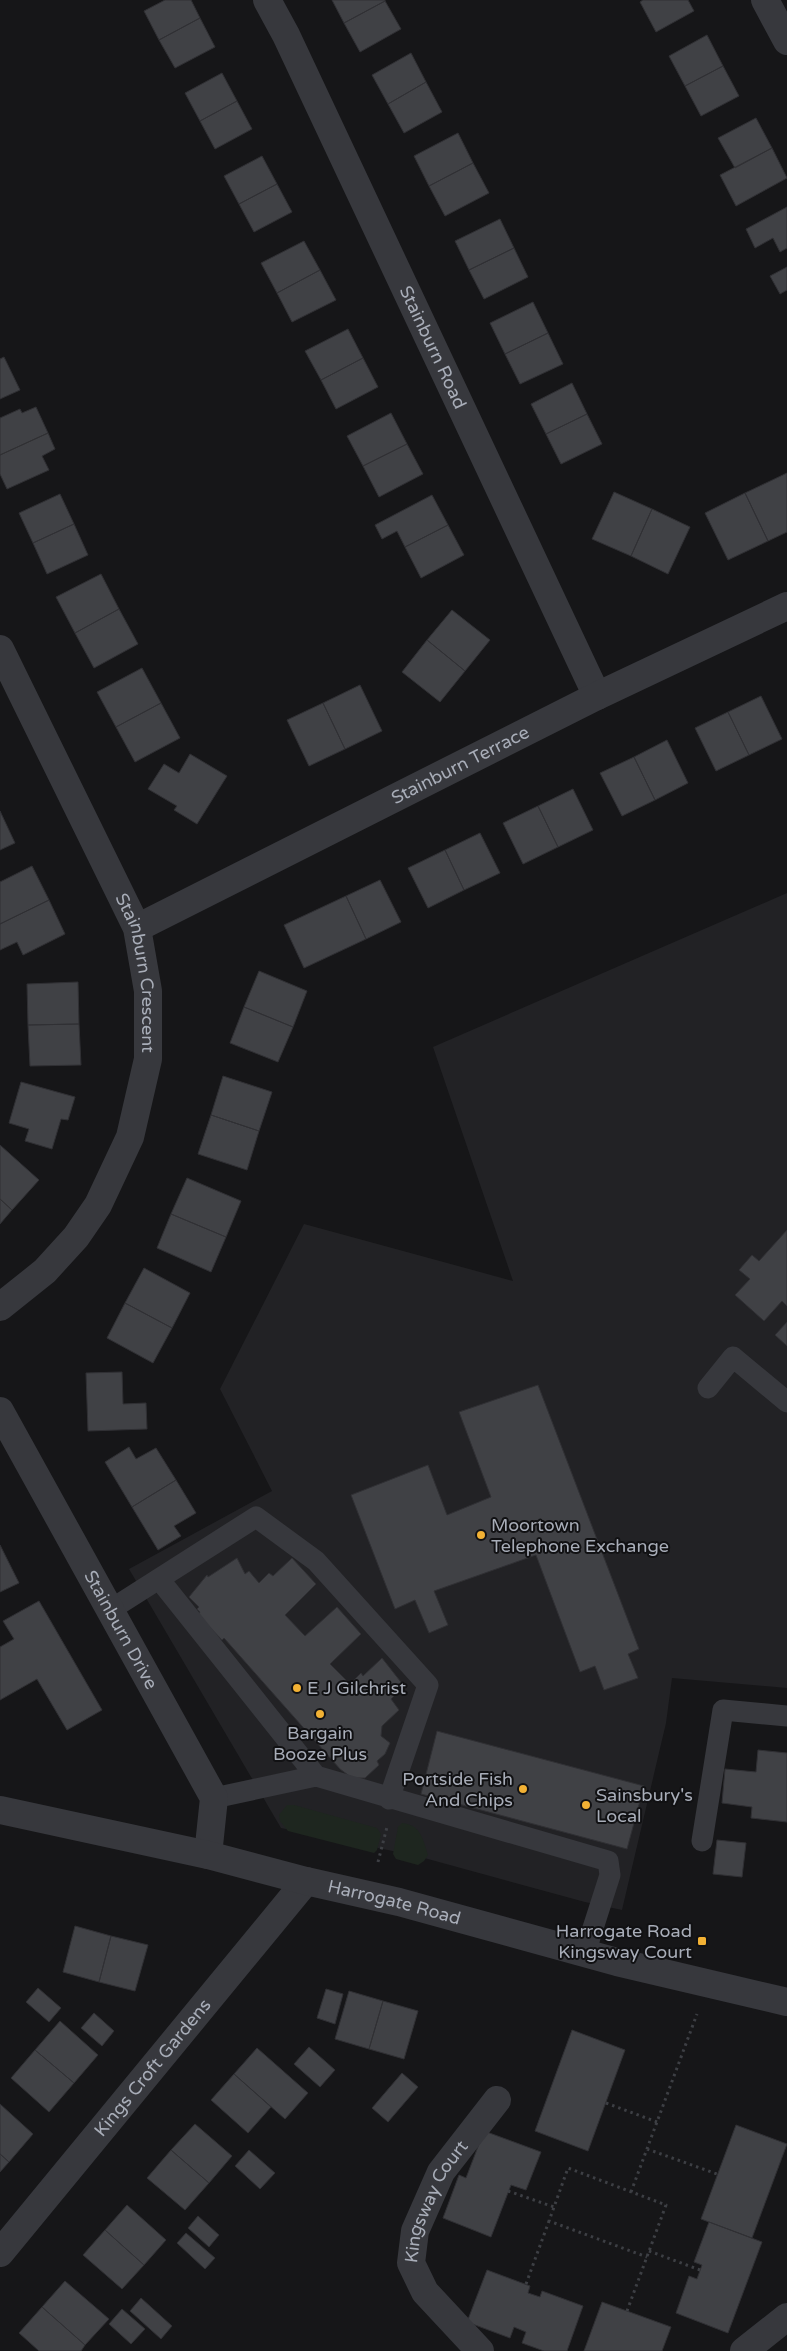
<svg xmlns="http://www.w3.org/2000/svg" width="787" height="2351" font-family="'Varela Round',sans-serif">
<rect width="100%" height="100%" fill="#161618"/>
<!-- built -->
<path fill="#222225" d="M787,893V1688L672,1678L666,1723L622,1910L585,1902L417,1856L281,1828L129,1569L272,1491L220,1389L304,1224L513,1281L433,1047Z"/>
<!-- green -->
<path fill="#1e261f" d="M287,1805H294L377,1828L381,1834L377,1850L374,1853L288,1831L280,1821L279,1815Z
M402,1823C421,1825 423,1839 428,1855L424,1861L418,1865L396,1859L393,1854L398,1827Z"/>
<!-- building -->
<path fill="#404145" stroke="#303034" d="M165,0H191L200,18L159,40L144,11Z
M332,0H385V1L344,23Z
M643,0H688L694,11L656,32L640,2Z
M385,1L401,29L360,52L344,23Z
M200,18L215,47L175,68L159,40Z
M707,35L723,66L685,86L669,56Z
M411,53L426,82L388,104L372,75Z
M723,66L739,96L701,116L685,86Z
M222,73L237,101L200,121L185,93Z
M426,82L442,112L404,133L388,104Z
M237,101L252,129L215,149L200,121Z
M756,118L772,148L735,168L718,138Z
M458,133L473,163L429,186L414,156Z
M772,148L787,178L736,206L720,175Z
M262,156L277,184L239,204L224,176Z
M473,163L489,193L445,216L429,186Z
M277,184L292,212L254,232L239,204Z
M787,207V248L780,252L773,238L755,248L746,229Z
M500,219L514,248L469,270L455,241Z
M304,241L320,270L277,293L261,263Z
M514,248L528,277L484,299L469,270Z
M787,267V290L780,294L770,276Z
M320,270L336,300L292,322L277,293Z
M533,302L548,333L505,354L490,323Z
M348,329L363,358L321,380L305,351Z
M548,333L563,364L520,384L505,354Z
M4,357L20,390L0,399V359Z
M363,358L378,387L336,409L321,380Z
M572,383L587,414L546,434L531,404Z
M36,407L48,433L0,455V418L20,409L22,413Z
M391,413L407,444L363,466L347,436Z
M587,414L602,444L561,464L546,434Z
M48,433L55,449L42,456L49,470L7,489L0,474V455Z
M407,444L423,474L379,497L363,466Z
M787,473V532L768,541L745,493Z
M614,492L652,509L631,556L592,539Z
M745,493L768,541L728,560L705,513Z
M60,494L74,524L33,543L19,513Z
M432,495L448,525L405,547L397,531L382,539L375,525Z
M652,509L690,527L668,574L631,556Z
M74,524L88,555L47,574L33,543Z
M448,525L464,555L421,578L405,547Z
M101,574L119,609L75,633L56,597Z
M119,609L138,644L94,668L75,633Z
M452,610L490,640L465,671L427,640Z
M427,640L465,671L440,702L402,672Z
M142,668L161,703L116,727L97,692Z
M360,685L382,731L345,749L323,703Z
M761,696L782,739L749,755L728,712Z
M161,703L180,738L135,762L116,727Z
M323,703L345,749L309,766L287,720Z
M728,712L749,755L716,771L695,728Z
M667,740L688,783L655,800L634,757Z
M190,754L227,776L197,824L174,810L177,806L148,789L164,764L179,773Z
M634,757L655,800L622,816L600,773Z
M573,789L593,830L558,847L538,806Z
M538,806L558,847L523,864L503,823Z
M0,811L15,843L0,850Z
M480,833L500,873L464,890L445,850Z
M445,850L464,890L428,908L408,868Z
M32,866L49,900L0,924V882Z
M380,880L401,922L366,939L346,896Z
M346,896L366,939L304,968L284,925Z
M49,900L65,934L23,955L17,942L0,950V924Z
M259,971L307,991L293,1027L244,1007Z
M78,982L79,1024L28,1025L27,984Z
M244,1007L293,1027L278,1062L230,1043Z
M79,1024L81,1065L30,1066L28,1025Z
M223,1076L272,1092L259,1131L211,1115Z
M21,1082L75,1097L68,1120L61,1119L52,1149L25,1141L29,1129L9,1123Z
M211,1115L259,1131L247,1170L198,1154Z
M0,1145L39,1180L12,1210L0,1199Z
M187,1178L241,1201L226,1237L171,1214Z
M0,1199L12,1210L0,1224Z
M171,1214L226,1237L211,1272L157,1248Z
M787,1230V1306L782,1301L764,1321L735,1295L750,1279L739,1270L752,1255L759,1261Z
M144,1268L190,1293L172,1328L125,1303Z
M125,1303L172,1328L153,1363L107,1338Z
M787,1322V1346L775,1335Z
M122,1372L123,1404L146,1403L147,1429L88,1431L86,1373Z
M538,1385L639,1649L628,1654L638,1678L604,1690L595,1666L580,1672L536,1555L434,1591L448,1625L429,1633L415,1600L395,1609L351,1495L428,1465L447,1515L491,1497L459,1412Z
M129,1447L136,1459L156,1448L176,1480L132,1507L105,1462Z
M176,1480L196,1513L174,1526L181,1536L158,1550L132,1507Z
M0,1545L19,1583L0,1592Z
M237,1558L245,1574L249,1571L259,1583L269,1573L273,1576L292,1558L316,1584L285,1615L305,1636L337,1607L361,1634L330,1664L350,1684L361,1673L363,1676L382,1658L404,1686L391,1699L399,1710L382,1726L381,1736L390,1743L385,1754L377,1761L379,1765L365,1778H352L340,1769L224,1638L222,1640L198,1615L200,1612L197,1609L199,1607L189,1597L207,1575L208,1577Z
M39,1601L102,1710L67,1730L37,1679L0,1700V1647L14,1639L3,1621Z
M437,1731L644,1786L627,1849L421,1794Z
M758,1750L787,1753V1822L751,1818L752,1807L722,1803L725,1769L756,1772Z
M717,1840L746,1843L742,1877L713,1874Z
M75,1926L111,1936L99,1982L63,1972Z
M111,1936L148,1945L135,1991L99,1982Z
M38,1988L61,2008L49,2022L26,2002Z
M326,1989L343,1994L335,2024L317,2018Z
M349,1991L383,2001L369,2049L335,2039Z
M383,2001L418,2011L404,2059L369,2049Z
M94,2013L114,2031L102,2046L81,2028Z
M60,2021L98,2055L74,2083L35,2050Z
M572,2030L625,2050L588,2151L535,2131Z
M309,2047L335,2070L320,2087L294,2064Z
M257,2048L308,2093L285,2119L234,2074Z
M35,2050L74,2083L49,2112L11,2078Z
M402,2073L418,2087L388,2122L372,2108Z
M234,2074L271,2107L248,2133L211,2100Z
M0,2104L33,2134L9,2162L0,2154Z
M195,2124L232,2156L209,2183L171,2150Z
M736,2125L787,2144L752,2238L701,2219Z
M484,2131L541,2152L526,2190L511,2185L491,2237L443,2218L459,2175L466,2178Z
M171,2150L209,2183L185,2210L147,2178Z
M249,2150L275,2173L260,2189L235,2166Z
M0,2154L9,2162L0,2172Z
M127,2205L166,2240L144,2265L105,2230Z
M198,2216L219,2235L209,2247L188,2228Z
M709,2222L762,2242L728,2333L676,2313L689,2276L697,2279L702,2265L694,2262Z
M105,2230L144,2265L122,2289L83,2255Z
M186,2233L215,2258L205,2269L177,2243Z
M487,2270L530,2286L528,2293L540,2297L542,2291L583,2306L567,2351H544L522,2343L526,2332L514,2327L510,2338L467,2322Z
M65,2281L109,2319L85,2345L42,2307Z
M141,2298L172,2326L161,2339L130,2311Z
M602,2302L671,2327L662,2351H584Z
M42,2307L85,2345L81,2351H39L19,2333Z
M122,2309L145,2329L131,2344L109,2324Z"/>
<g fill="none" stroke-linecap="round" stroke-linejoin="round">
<!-- path -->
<path stroke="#3d3f44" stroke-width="3" stroke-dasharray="2.5 4" stroke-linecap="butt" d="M378,1862L387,1827
M606,2103L657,2122
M647,2149L717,2174
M508,2191L554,2207
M631,2192L697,2014
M649,2251L700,2270
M526,2284L549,2221
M627,2311L666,2205L568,2168L549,2221L647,2257"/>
<!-- service -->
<path stroke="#37383d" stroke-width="21" d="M708,1388L733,1357L787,1402
M159,1579L316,1776L608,1861L610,1875L585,1953
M110,1610L256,1517L316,1561L428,1685L389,1799
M214,1798L316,1776
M702,1841L723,1710L787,1716"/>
<!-- minor -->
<g stroke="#37383d" stroke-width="28">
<path id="s1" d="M267,0L286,35L597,696"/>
<path d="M765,0L787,41"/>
<path id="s2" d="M0,649L137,928L148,991V1059L130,1137L98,1205L76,1237L45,1271L0,1307"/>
<path id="s3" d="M137,928L597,696L787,606"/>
<path id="s4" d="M0,1411L214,1798L208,1855"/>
<path id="s5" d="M0,2253L306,1881"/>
<path id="s6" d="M480,2351L425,2292L411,2263L415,2231L441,2172L497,2100"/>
<path d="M744,2351L787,2317"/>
</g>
<!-- tertiary -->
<path stroke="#37383d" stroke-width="28" id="s7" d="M0,1810L208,1855L306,1881L399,1902L617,1962L787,2002"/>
</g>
<!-- markers -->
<g fill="#f2b134" stroke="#111113" stroke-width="2">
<circle cx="481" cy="1535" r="5"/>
<circle cx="297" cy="1688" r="5"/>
<circle cx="320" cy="1714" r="5"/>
<circle cx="523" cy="1789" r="5"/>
<circle cx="586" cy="1805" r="5"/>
<rect x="697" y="1936" width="10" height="10" rx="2.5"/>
</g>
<g text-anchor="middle" stroke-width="4" stroke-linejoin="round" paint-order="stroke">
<!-- street labels -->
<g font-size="18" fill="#a8adb8" stroke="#111113">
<text dy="6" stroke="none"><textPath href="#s1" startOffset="385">Stainburn Road</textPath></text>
<text dy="6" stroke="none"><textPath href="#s3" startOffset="362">Stainburn Terrace</textPath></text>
<text dy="6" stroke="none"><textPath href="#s2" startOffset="355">Stainburn Crescent</textPath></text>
<text dy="6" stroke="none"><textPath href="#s4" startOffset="250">Stainburn Drive</textPath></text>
<text dy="6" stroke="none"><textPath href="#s7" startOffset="405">Harrogate Road</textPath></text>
<text dy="6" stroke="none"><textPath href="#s5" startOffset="240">Kings Croft Gardens</textPath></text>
<text dy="6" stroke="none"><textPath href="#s6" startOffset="180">Kingsway Court</textPath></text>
</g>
<!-- poi labels -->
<g font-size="18" fill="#a8adb8" stroke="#111113" text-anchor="start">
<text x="491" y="1531">Moortown<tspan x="491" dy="21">Telephone Exchange</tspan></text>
<text x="307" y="1694">E J Gilchrist</text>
<text x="320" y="1739" text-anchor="middle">Bargain<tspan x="320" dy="21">Booze Plus</tspan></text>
<text x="513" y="1785" text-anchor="end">Portside Fish<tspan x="513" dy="21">And Chips</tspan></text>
<text x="596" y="1801">Sainsbury's<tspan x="596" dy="21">Local</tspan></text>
<text x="692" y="1937" text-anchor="end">Harrogate Road<tspan x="692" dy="21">Kingsway Court</tspan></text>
</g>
</g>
</svg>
